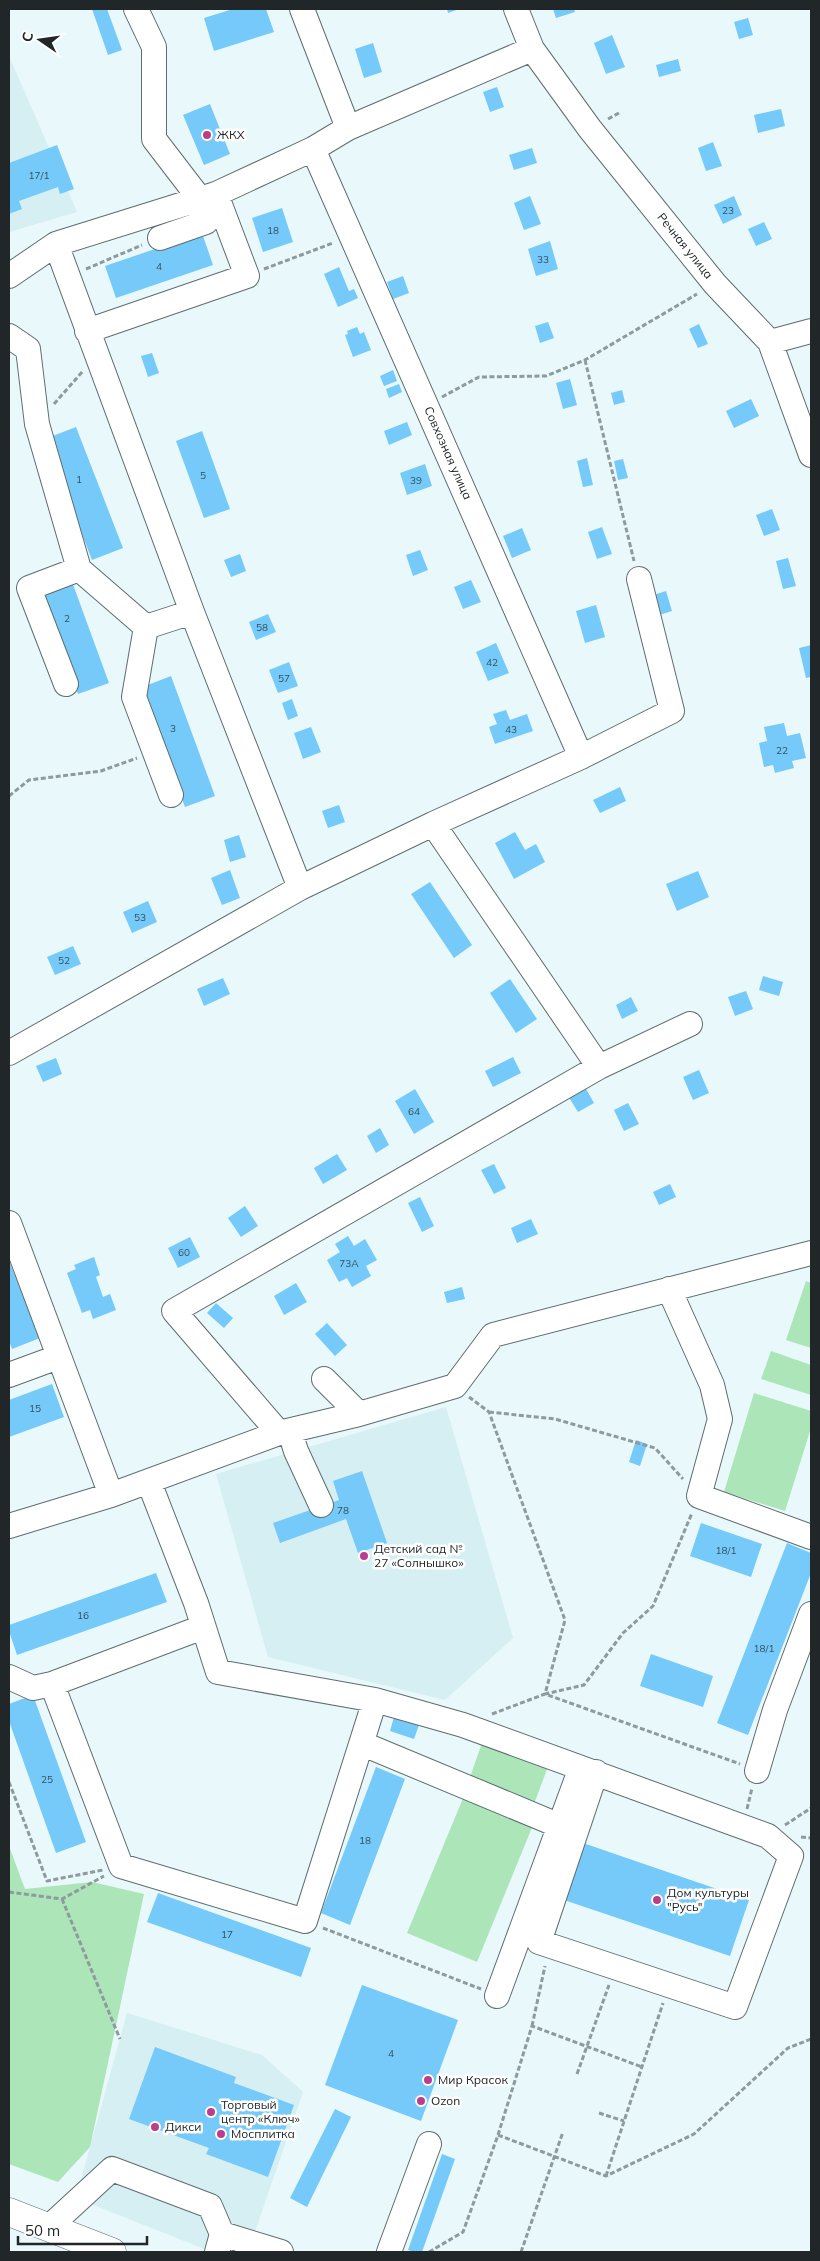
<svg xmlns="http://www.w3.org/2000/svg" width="820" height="2261" font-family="Mulish,sans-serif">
<rect width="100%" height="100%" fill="#e8f8fb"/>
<!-- built -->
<path fill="#d5eff2" d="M9,56L77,212L9,232Z
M446,1407L513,1638L445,1700L268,1657L216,1474Z
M127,2013L262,2055L303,2092L248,2252H212L76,2198Z"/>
<!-- green -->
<path fill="#abe5b8" d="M806,1281L811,1283V1348L786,1340Z
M771,1351L811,1365V1395L761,1379Z
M754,1393L811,1411V1428L785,1511L724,1492Z
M483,1740L549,1764L534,1804L469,1780Z
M464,1796L533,1825L477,1962L407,1933Z
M9,1846L25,1889L92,1882L144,1894L90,2147L58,2182L9,2164Z"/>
<!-- building -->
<path fill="#75caf9" d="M92,9H107L122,50L108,55Z
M233,9H266L274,32L214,51L204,18Z
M447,9H459L448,13Z
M553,9H574L575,12L556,18Z
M748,18L753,35L739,39L734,22Z
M612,35L625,67L606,74L594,43Z
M373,43L382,72L364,78L355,49Z
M678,59L681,71L659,77L656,65Z
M497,87L504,107L490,112L483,92Z
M210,104L230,154L204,165L183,115Z
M781,109L785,126L758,133L754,115Z
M713,142L722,166L706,171L698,148Z
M57,145L74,189L60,194L58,187L19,201L22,209L9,214V163Z
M532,148L537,163L514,170L509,155Z
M530,196L541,224L524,230L514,203Z
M734,196L742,215L723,224L714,205Z
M282,208L293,242L263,252L252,218Z
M764,222L772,239L756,246L748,229Z
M202,233L213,265L116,298L105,266Z
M550,241L558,269L536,276L528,249Z
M339,267L349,291L354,289L358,298L338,307L324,274Z
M403,276L409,293L393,299L387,282Z
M548,322L554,338L540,343L535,326Z
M699,324L708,344L698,348L689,329Z
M357,327L360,334L364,332L371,350L353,357L345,335L348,334L347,331Z
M152,353L159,373L148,377L141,356Z
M393,370L397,381L384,386L380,376Z
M570,379L577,405L563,409L556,383Z
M399,384L402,392L389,398L386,389Z
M622,390L625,402L614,405L611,393Z
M751,399L759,416L734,428L726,411Z
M407,422L412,435L389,445L384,431Z
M76,427L123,548L92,560L45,439Z
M202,431L230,509L204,518L176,441Z
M587,458L593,485L583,487L577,461Z
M623,459L628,478L618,480L614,461Z
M425,464L432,486L407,495L400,473Z
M772,509L780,530L764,536L756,515Z
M602,527L612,554L597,559L588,532Z
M522,528L531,550L512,558L503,536Z
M420,550L428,570L413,576L406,555Z
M240,554L246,571L231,577L224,560Z
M788,558L796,586L783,589L776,561Z
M67,568L109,683L78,694L36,580Z
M471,580L481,602L463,609L454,587Z
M666,591L672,611L656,616L650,596Z
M596,605L605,637L585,643L576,611Z
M268,614L276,632L256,640L249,622Z
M496,643L509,673L488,681L476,652Z
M811,645V677L806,678L799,648Z
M289,662L298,686L278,693L269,670Z
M171,676L215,796L185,807L140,688Z
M292,699L298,716L288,720L282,703Z
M506,710L510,720L527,714L533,731L495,744L489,727L497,724L493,714Z
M784,723L787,736L800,733L806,758L792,761L794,768L775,773L773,765L764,767L759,743L767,741L764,727Z
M311,727L321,752L303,759L294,733Z
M620,787L626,801L600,813L593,800Z
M339,805L345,822L328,828L322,811Z
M515,832L525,850L536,844L545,862L514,879L495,843Z
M239,835L246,857L230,862L224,840Z
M230,870L240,898L222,905L211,878Z
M698,871L709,897L677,911L666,884Z
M430,882L472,945L454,958L411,894Z
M148,901L157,922L132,933L123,912Z
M73,946L81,964L55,975L47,957Z
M763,976L783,982L779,996L759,990Z
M223,978L230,994L204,1006L197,989Z
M510,979L537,1019L516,1033L490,993Z
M746,991L753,1009L735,1016L728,997Z
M631,997L638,1011L622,1019L616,1005Z
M513,1057L521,1073L493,1087L485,1071Z
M56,1058L62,1074L43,1082L36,1066Z
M699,1070L709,1093L693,1100L683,1077Z
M585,1087L594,1103L578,1112L568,1096Z
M415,1089L434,1122L414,1134L395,1101Z
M628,1103L639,1124L624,1131L614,1110Z
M380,1128L389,1145L376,1153L367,1136Z
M337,1154L347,1170L323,1184L314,1168Z
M494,1164L506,1188L494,1194L481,1170Z
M670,1184L676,1197L659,1205L653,1192Z
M420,1197L434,1226L422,1232L408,1203Z
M245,1206L258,1226L241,1237L228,1218Z
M531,1219L538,1234L517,1243L511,1228Z
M348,1236L354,1246L365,1239L377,1260L366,1266L371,1276L352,1287L347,1278L339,1282L327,1260L340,1252L335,1244Z
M190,1237L200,1257L178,1268L168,1248Z
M94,1257L100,1275L96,1277L103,1297L110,1294L116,1310L93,1319L90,1310L82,1313L67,1273L76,1269L74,1265Z
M9,1261L40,1338L12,1349L9,1341Z
M296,1283L307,1302L284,1315L274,1296Z
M462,1287L465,1299L447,1303L444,1292Z
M216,1303L233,1318L224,1328L207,1313Z
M327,1323L347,1345L335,1356L315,1334Z
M52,1384L64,1417L9,1437V1400Z
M636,1440L647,1444L640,1466L629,1462Z
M362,1471L387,1543L358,1553L346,1519L280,1543L273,1523L339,1500L333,1481Z
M701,1523L762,1544L751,1577L690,1556Z
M787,1543L811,1553V1573L748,1735L717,1723Z
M156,1573L167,1602L17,1655L9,1631V1625Z
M651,1654L713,1676L703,1707L640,1686Z
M33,1695L86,1842L56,1853L9,1721V1704Z
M394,1717L419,1725L414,1739L390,1731Z
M376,1767L405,1779L350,1925L321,1913Z
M583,1843L749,1900L730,1956L564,1900Z
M158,1893L311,1948L301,1977L147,1922Z
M362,1985L458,2020L421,2121L325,2085Z
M155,2047L236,2077L234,2083L294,2105L268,2177L206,2154L209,2148L129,2119Z
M335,2109L351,2117L307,2207L290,2198Z
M442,2154L455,2159L422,2252H414L408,2250Z"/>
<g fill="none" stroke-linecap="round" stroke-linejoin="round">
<!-- minor casing -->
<g stroke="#5e6d6f" stroke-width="26">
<path id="minor" d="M136,9L154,47V139L200,199L206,222L160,238
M302,9L348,128
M516,9L532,49L590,129L715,284L770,342L811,455
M313,149L581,757
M56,244L192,612L300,888
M9,276L56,244L216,194L313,149L348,128L532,49
M87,331L247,276L216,194
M9,336L28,349L37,424L79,569L29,588L66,684
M770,342L811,331
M79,569L146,627L134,697L171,795
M146,627L192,612
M433,824L599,1067
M9,1053L300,888L433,824L581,757L672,711L639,579
M9,1223L111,1495
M669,1289L712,1385L720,1419L699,1496L811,1537
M9,1375L58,1357
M324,1379L359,1414
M290,1432L296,1451L321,1505
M279,1433L174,1311L599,1067L690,1024
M149,1482L196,1603L218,1672L375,1700L463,1725L768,1836L791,1856L735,2007L539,1942L596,1772
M9,1526L111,1495L279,1433L359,1414L455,1386L493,1335L811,1253
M203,1627L52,1684L121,1866L305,1921L375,1700
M9,1677L33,1688L52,1684
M363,1744L560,1826
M757,1771L775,1710L811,1614
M497,1996L579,1773
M49,2227L112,2169L210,2206L222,2234L217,2252
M222,2234L281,2252
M389,2252L429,2144"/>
</g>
<!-- major casing -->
<g stroke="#5e6d6f" stroke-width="29">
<path id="major" d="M9,2212L112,2252"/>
</g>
<!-- path -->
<path stroke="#8e9a9c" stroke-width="3" stroke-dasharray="5 2.5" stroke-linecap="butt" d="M608,119L619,113
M86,269L142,245
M264,269L333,243
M585,360L634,561
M442,397L479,377L546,376L585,360L697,294
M54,404L83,371
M9,796L29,780L101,771L137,758
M469,1397L489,1412L565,1620L545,1694L584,1685L623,1633L653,1606L692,1513
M489,1412L555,1419L655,1448L683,1479
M492,1714L545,1694L740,1764
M9,1782L47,1881L103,1870
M747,1809L752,1788
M785,1825L811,1808
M801,1837L811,1838
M9,1892L62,1899L104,1876
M62,1899L120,2039
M323,1928L481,1989
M532,2026L545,1966
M577,2074L609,1985
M599,2113L624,2121
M498,2135L606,2176L694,2134L788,2048L811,2039
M606,2176L663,2003
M429,2252L463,2232L498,2135L532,2026L642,2067
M521,2252L563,2132"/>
<!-- minor -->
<use href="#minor" stroke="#fff" stroke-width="24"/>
<!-- major -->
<use href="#major" stroke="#fff" stroke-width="28"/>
</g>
<!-- markers -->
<g fill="#ba3e8d" stroke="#fff" stroke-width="2">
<circle cx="207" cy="135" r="5"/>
<circle cx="364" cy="1556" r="5"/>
<circle cx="657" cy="1900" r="5"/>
<circle cx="428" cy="2080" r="5"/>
<circle cx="421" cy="2101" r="5"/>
<circle cx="211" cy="2112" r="5"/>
<circle cx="155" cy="2127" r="5"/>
<circle cx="221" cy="2134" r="5"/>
</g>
<g text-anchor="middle" stroke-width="5" stroke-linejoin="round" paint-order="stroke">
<!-- number labels -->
<g font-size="10" fill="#36505c">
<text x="39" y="179">17/1</text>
<text x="728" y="214">23</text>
<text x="273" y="234">18</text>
<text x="543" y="263">33</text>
<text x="159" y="270">4</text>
<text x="203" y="479">5</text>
<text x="79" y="483">1</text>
<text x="416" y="484">39</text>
<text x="67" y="622">2</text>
<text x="262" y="631">58</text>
<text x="492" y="666">42</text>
<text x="284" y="682">57</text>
<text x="173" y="732">3</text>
<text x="511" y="733">43</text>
<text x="782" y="754">22</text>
<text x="140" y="921">53</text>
<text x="64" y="964">52</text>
<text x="414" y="1115">64</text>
<text x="184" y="1256">60</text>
<text x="349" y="1267">73А</text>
<text x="35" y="1412">15</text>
<text x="343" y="1514">78</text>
<text x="726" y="1554">18/1</text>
<text x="83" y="1619">16</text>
<text x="764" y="1652">18/1</text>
<text x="47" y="1783">25</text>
<text x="365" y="1844">18</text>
<text x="227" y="1938">17</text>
<text x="391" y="2057">4</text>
</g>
<!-- poi labels -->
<g font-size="12" fill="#212728" stroke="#fff" text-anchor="start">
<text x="217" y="139">ЖКХ</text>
<text x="374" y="1553">Детский сад №<tspan x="374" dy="14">27 «Солнышко»</tspan></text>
<text x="667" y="1897">Дом культуры<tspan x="667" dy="14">"Русь"</tspan></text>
<text x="438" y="2084">Мир Красок</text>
<text x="431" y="2105">Ozon</text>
<text x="221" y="2109">Торговый<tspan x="221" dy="14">центр «Ключ»</tspan></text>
<text x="165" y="2131">Дикси</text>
<text x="231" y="2138">Мосплитка</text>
</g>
<!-- street labels -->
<g font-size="12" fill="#212728" stroke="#fff">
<text transform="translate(685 246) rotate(51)" y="4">Речная улица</text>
<text transform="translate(448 453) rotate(66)" y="4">Совхозная улица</text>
</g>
</g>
<!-- border -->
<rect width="820" height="2261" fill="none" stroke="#212728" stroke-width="20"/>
<!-- north arrow -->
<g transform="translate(40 40) rotate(283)" stroke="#ffffff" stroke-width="4" paint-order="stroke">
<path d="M0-4L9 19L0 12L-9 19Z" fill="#212728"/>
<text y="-8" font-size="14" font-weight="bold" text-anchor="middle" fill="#212728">С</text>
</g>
<!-- scale -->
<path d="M18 2236v8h129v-8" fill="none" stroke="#212728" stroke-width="2.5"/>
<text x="25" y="2236" font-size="15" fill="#212728" stroke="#ffffff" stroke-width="4" paint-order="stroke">50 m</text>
</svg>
